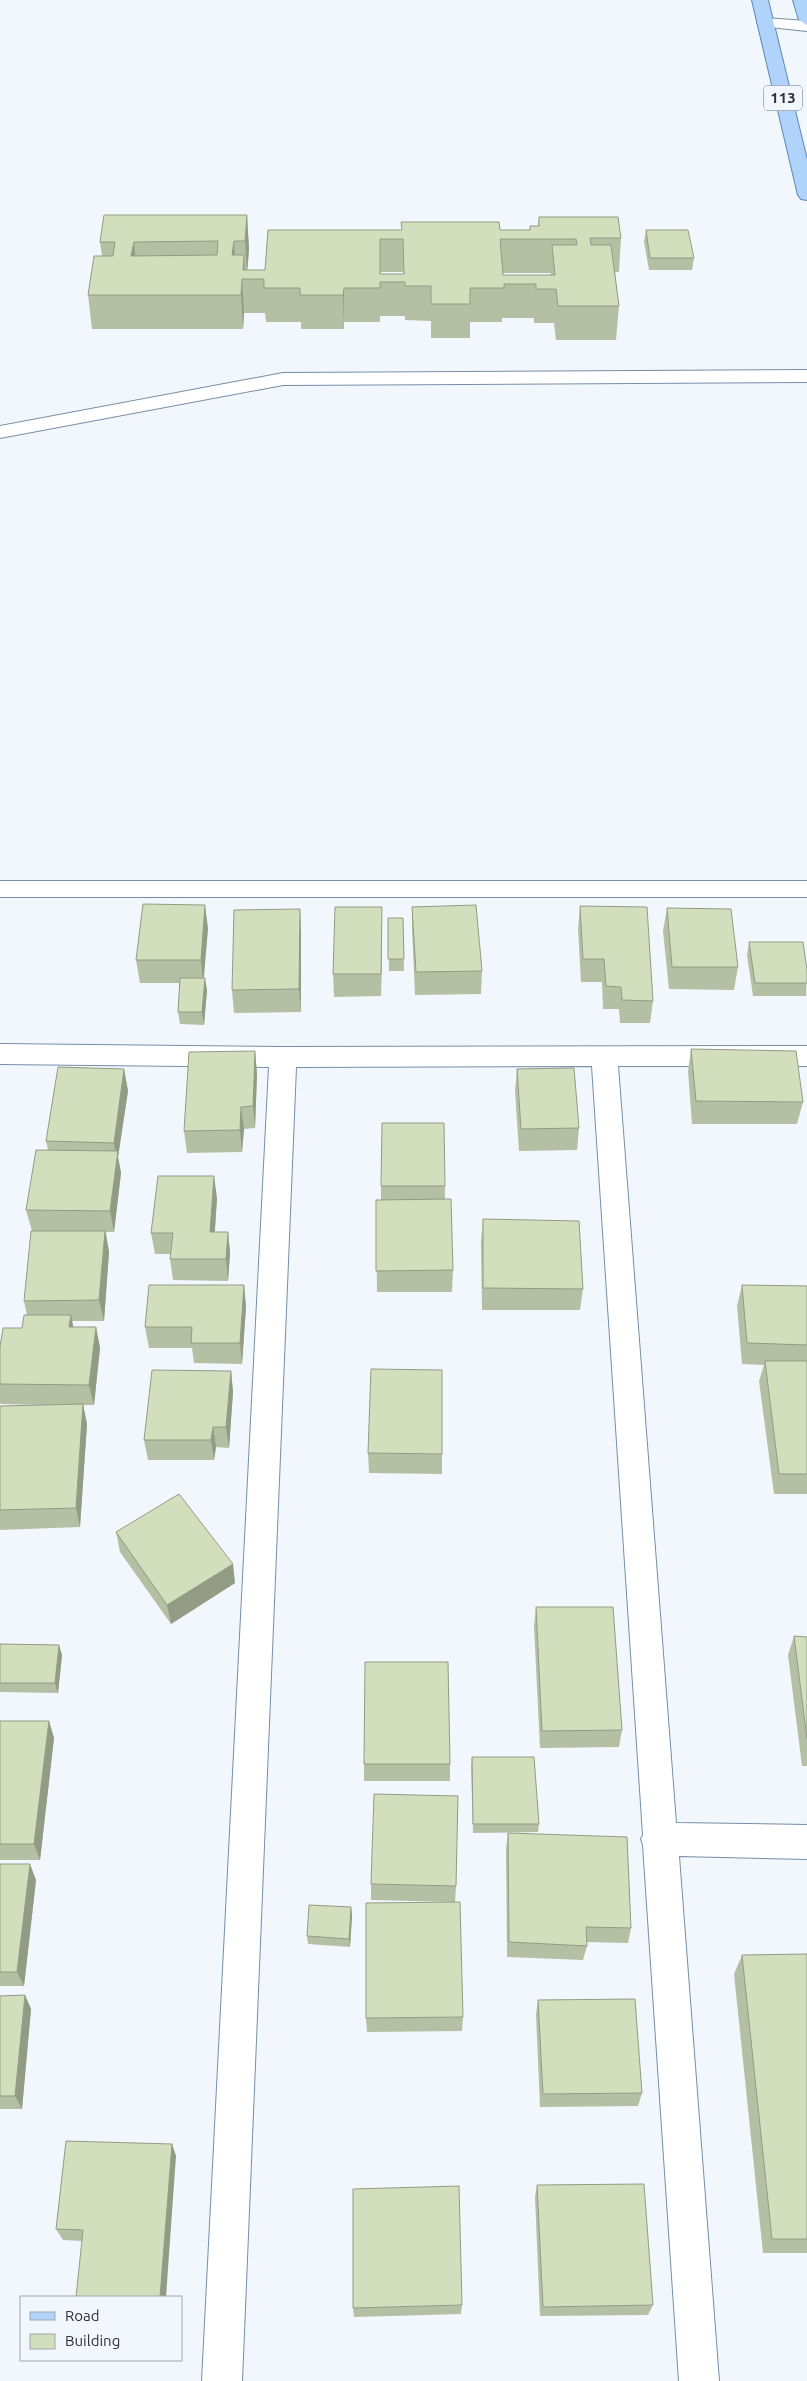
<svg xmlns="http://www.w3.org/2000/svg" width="807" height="2381" font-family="Ubuntu,sans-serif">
<rect width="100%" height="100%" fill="#f2f7fd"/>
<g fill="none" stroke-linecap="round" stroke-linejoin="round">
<!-- minor casing -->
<g stroke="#768ea8" stroke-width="2">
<path id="minor" d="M765,18L807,21V31L760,26L757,23Z
M807,370V382L283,385L0,438V426L283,373Z
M0,881H807V897H0Z
M0,1044L283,1047L807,1046V1066H618L676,1823L807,1825V1859L679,1856L719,2381H679L643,1845L641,1839L643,1835L592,1066L296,1067L242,2381H202L269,1067L0,1064Z"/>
</g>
<!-- major casing -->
<g stroke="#5d88b5" stroke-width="2">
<path id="major" d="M752,0H768L807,160V200L801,199L798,195Z
M793,0H807V25L799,20Z"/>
</g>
<!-- minor -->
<use href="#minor" fill="#fff" fill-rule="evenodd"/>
<!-- major -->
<use href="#major" fill="#afd3fa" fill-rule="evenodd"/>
</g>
<!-- wall -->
<path fill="#b5bfa3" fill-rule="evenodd" d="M247,215L249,249L247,270H265L268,230H530V226H538L539,217L621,238L619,272H615L619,306L616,340H556L554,323H534V318H502V322H470V338H431V321L405,320V316H380V322H344V329H301V322H266L265,313H244L243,329H92L88,295L102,256L100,242ZM381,272H403V274H381ZM503,273H551L550,275H503Z
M646,230L694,258L692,270H649L644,242Z
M580,906L653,1001L650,1023H620L619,1009H603L602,982H581L578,929Z
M412,907L482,971L481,994L415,995L412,929Z
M667,908L738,967L734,990L669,989L663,931Z
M300,909L301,932V1012L234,1013L232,990Z
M388,918H403L404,971H389Z
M208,928L204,978L207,990L204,1025L180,1024L178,1012L180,983H140L136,960Z
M382,930L381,996L334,997L333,974Z
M749,942L807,970L806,996H753L747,955Z
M691,1049L803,1102L797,1124H692L688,1071Z
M255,1051L257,1074L255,1128L244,1129L242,1152L187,1153L184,1131Z
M124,1069L128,1091L118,1157L121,1173L114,1232H106L109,1252L104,1321H72L73,1327H96L100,1348L94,1405H83L87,1424L80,1527L0,1530V1406L45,1405L1,1404L0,1403V1347L22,1328L27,1315L24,1301L32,1231L26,1210L48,1150L46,1141Z
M517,1069L579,1128L577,1150L519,1151L515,1091Z
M381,1186H445V1199L453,1270L452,1292H377L376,1200H381Z
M217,1198L215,1232H228L230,1253L228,1281L173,1280L170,1259V1254H155L151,1233Z
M483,1219L583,1289L580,1310H482L481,1241Z
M244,1285L246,1307L242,1364L194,1363L192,1348H149L145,1327Z
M742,1285L807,1286V1494H774L759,1381L764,1365L742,1364L737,1306Z
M231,1371L233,1392L229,1448L216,1447L214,1460H148L144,1440Z
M368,1453L442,1454V1474L369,1473Z
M116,1532L235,1583L171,1624L120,1552Z
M536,1607L622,1730L619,1747L540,1748L534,1626Z
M794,1636L807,1637V1766H802L788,1655Z
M0,1644L59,1645L62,1655L58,1693L0,1692Z
M0,1721H49L54,1738L40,1860H0Z
M472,1757L539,1824L538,1832L473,1833L471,1767Z
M364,1764H450V1781H364Z
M508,1833L631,1928L628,1943L586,1942L587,1946L583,1960L507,1957L506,1849Z
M0,1864L36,1880L24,1986H0Z
M371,1884L456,1886L455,1902L371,1900Z
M351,1907L352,1916L350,1947L308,1944L307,1936Z
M807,1954V2253H763L734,1974L742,1955Z
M25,1995L31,2009L22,2109H0V1996Z
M538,2000L642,2093L638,2106L540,2107L536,2014Z
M463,2017L462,2031L367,2032L366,2018Z
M172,2144L176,2156L82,2241L63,2240L56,2229Z
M537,2185L653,2305L648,2315L540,2316L535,2197Z
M462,2305L461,2314L354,2317L353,2308Z"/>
<!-- shaded-wall -->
<path fill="#949b84" d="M247,215L249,249L247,275L245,241Z
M234,241L236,275L232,255Z
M134,242L137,275L131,256Z
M244,255L245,279L243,270Z
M242,279L244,313L243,329L241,295Z
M344,288V329L343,295Z
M205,905L208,928L203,983L201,960Z
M382,907V930L381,996V974Z
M300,909L301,932V1012L299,989Z
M205,978L207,990L204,1025L202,1012Z
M255,1051L257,1074L255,1128L253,1106Z
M124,1069L128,1091L118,1157L121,1173L114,1232L110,1211L116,1160L114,1143Z
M241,1107L244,1129L242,1152L240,1130Z
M214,1176L217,1198L213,1254L210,1232Z
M105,1231L109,1252L104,1321L99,1300Z
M228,1232L230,1253L228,1281L226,1259Z
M244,1285L246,1307L242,1364L240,1343Z
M71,1315L75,1336L69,1327Z
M96,1327L100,1348L94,1405L89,1385Z
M231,1371L233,1392L229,1448L226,1427Z
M83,1404L87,1424L80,1527L76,1508Z
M213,1427L216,1447L214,1460L211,1440Z
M233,1564L235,1583L171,1624L167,1605Z
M59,1645L62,1655L58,1693L55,1683Z
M49,1721L54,1738L40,1860L34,1844Z
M30,1864L36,1880L24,1986L17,1972Z
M351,1907L352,1916L350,1947L349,1939Z
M25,1995L31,2009L22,2109L15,2096Z
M172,2144L176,2156L166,2297H160Z"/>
<!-- building -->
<path fill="#d3debd" stroke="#949b84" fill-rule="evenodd" d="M104,215H247L245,241H234L232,255H244L243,270H265L268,230H402L401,222H499L500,230H530V226H539V217H618L621,238H590L591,245H611L619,306H558L556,289H536V284H504V288H470V304H431V286H405V282H380V288H344L343,295H300V288H264V279H242L241,295H88L94,256H113L115,242H100ZM380,239H403L404,274H380ZM500,239H576L577,245H552L555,275H503ZM218,241L217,255L131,256L134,242Z
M646,230H688L694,258H650Z
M143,904L205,905L201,960H136Z
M476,905L482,971L416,972L412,907Z
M580,906L647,907L653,1001L622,1000L621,987L606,986L604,959H583Z
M335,907H382L381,974H333Z
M667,908L731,909L738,967H672Z
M300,909L299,989L232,990L234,910Z
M388,918H403L404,959H388Z
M749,942H803L807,970V983H755Z
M180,978H205L202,1012H178Z
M691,1049L796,1051L803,1102L696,1101Z
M255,1051L253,1106L241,1107L240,1130L184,1131L189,1052Z
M58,1067L124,1069L114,1143L46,1141Z
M574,1068L579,1128L521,1129L517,1069Z
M382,1123H444L445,1186H381Z
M36,1150L118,1151L110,1211L26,1210Z
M158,1176H214L210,1232H228L226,1259H170L173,1233H151Z
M451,1199L453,1270L376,1271V1200Z
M483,1219L579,1221L583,1289L483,1288Z
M31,1231H105L99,1300L24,1301Z
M149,1285H244L240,1343H191L192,1327H145Z
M742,1285L807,1286V1345L747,1343Z
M24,1315H71L69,1327H96L89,1385L0,1384V1347L3,1328H22Z
M765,1361H807V1474H779Z
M371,1369L442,1370V1454L368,1453Z
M152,1370L231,1371L226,1427H213L211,1440H144Z
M83,1404L76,1508L0,1510V1406Z
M179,1494L233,1564L167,1605L116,1532Z
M536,1607H613L622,1730L542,1731Z
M794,1636L807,1637V1739Z
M0,1644L59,1645L55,1683H0Z
M365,1662H448L450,1764H364Z
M0,1721H49L34,1844H0Z
M472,1757H534L539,1824H473Z
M374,1794L458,1796L456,1886L371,1884Z
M508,1833L627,1837L631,1928L586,1927L587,1946L509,1942Z
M0,1864H30L17,1972H0Z
M460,1902L463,2017L366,2018V1903Z
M309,1905L351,1907L349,1939L307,1936Z
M807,1954V2239H772L742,1955Z
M25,1995L15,2096H0V1996Z
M635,1999L642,2093L543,2094L538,2000Z
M66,2141L172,2144L160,2297H76L83,2230L56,2229Z
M644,2184L653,2305L543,2307L537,2185Z
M459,2186L462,2305L353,2308V2189Z"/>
<g text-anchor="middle" stroke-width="4" stroke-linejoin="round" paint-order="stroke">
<!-- shield labels -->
<rect fill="#f2f7fd" stroke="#656d77" stroke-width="1" x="764" y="85.5" width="38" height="25" rx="4"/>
<g font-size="15" font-weight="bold" fill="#29323d">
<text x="783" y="103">113</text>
</g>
</g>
<!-- legend -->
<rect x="20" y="2296" width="162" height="65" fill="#f2f7fd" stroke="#a2a8b0"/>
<rect x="30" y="2312" width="25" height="8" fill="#afd3fa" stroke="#a2a8b0"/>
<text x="65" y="2321" font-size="15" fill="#29323d">Road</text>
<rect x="30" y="2334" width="25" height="15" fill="#d3debd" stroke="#a2a8b0"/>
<text x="65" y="2346" font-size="15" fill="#29323d">Building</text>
</svg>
